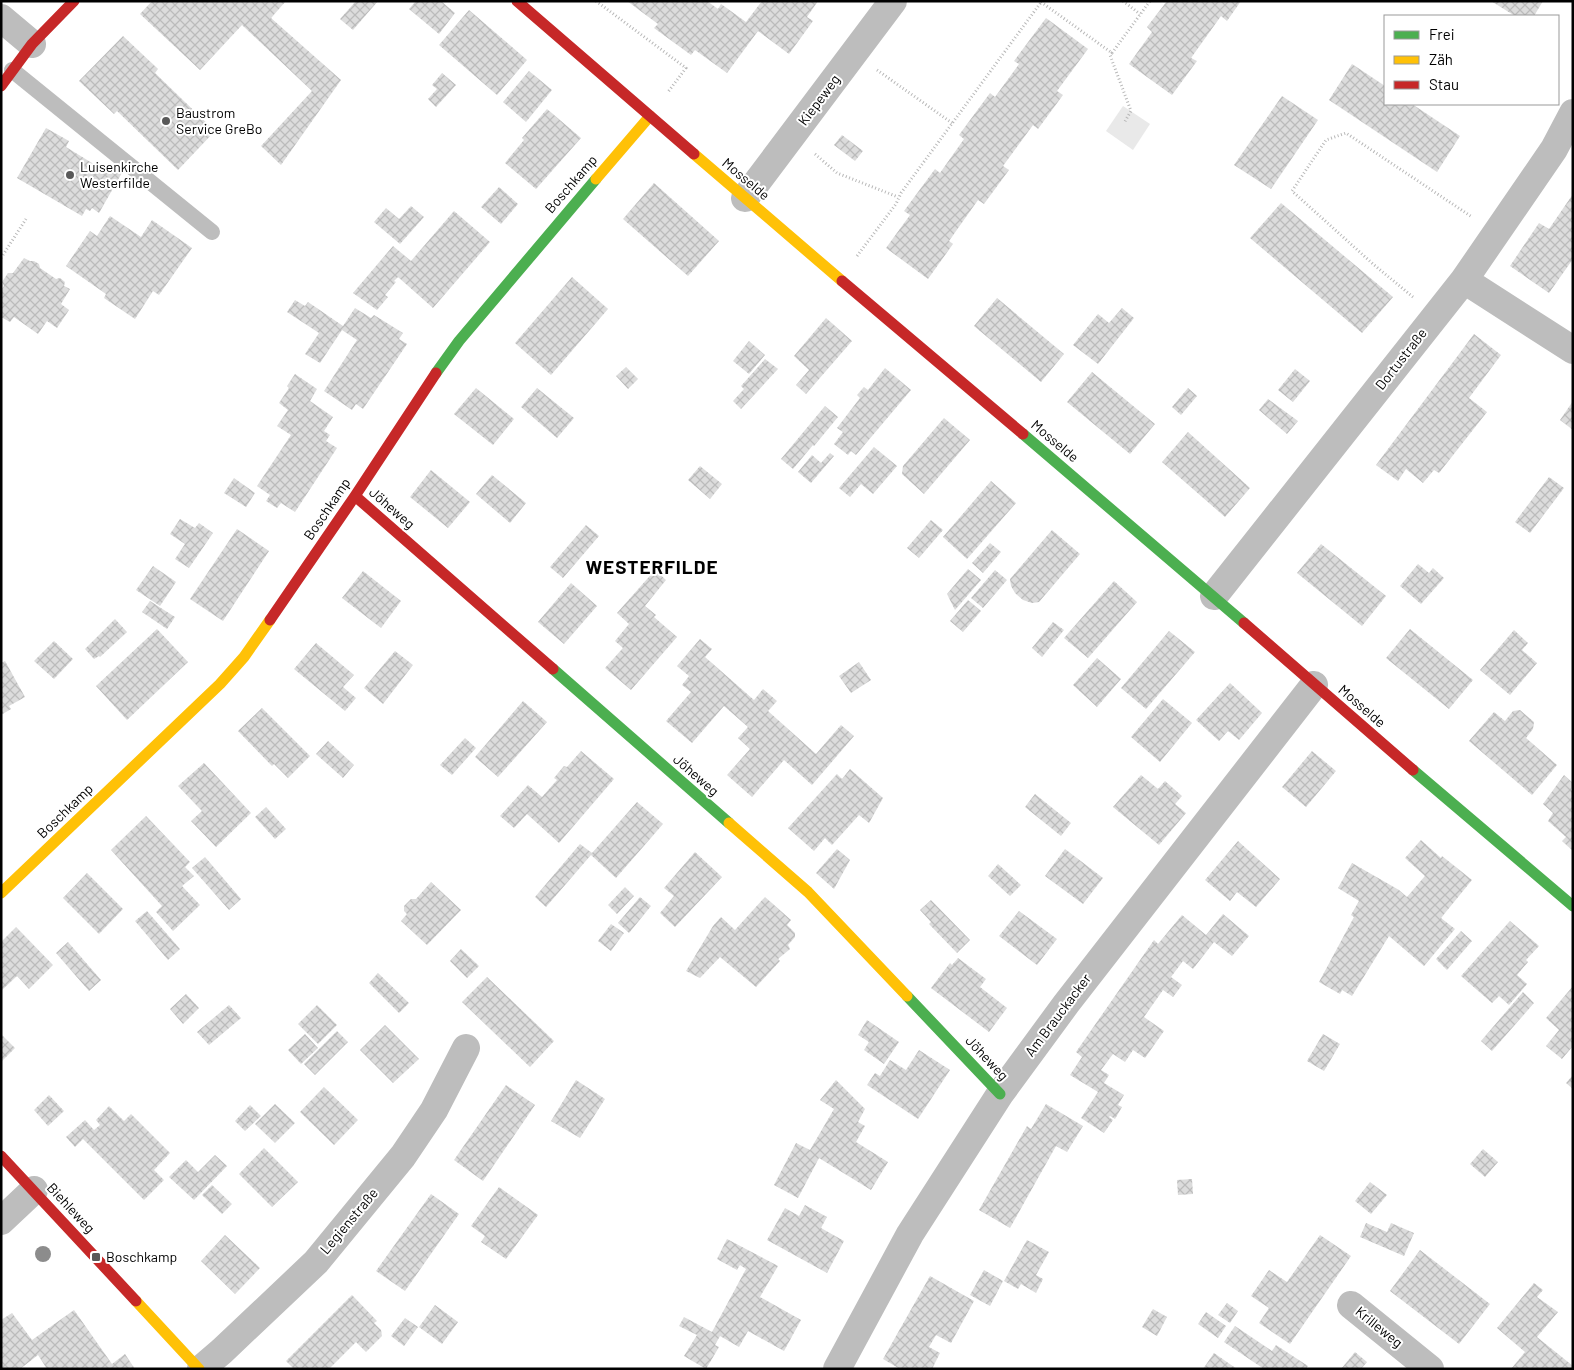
<svg xmlns="http://www.w3.org/2000/svg" width="1574" height="1370" font-family="Barlow,sans-serif">
<defs>
<pattern id="building-cross-hatch" width="8" height="8" patternUnits="userSpaceOnUse" patternTransform="scale(1.25)"><rect width="8" height="8" fill="#dcdcdc"/><path d="M0 0l8 8M0 8l8-8" fill="none" stroke="#bbb"/></pattern>
</defs>
<rect width="100%" height="100%" fill="#fff"/>
<!-- green -->
<path fill="#e9e9e9" d="M1123,106L1150,124L1133,150L1106,131Z"/>
<!-- building -->
<path fill="url(#building-cross-hatch)" d="M152,1H286L271,18L341,80L281,165L261,146L312,91L242,25L200,70L140,14Z
M356,1H378L353,30L340,19Z
M416,1H441L455,13L439,34L409,9Z
M627,1H707L718,9L721,4L746,22L762,1H818L807,17L813,21L789,54L758,31L727,73L695,50L691,55L654,28L658,24Z
M1167,1H1241L1227,21L1221,16L1191,58L1197,61L1172,95L1129,64L1152,32L1147,27Z
M1491,1H1543L1534,16H1515Z
M469,10L527,60L497,95L439,45Z
M1046,18L1088,49L1057,91L1063,95L1038,129L1033,125L1003,166L1009,170L984,204L978,200L949,241L953,244L928,279L886,248L910,215L904,211L935,169L940,173L964,139L959,135L990,93L995,97L1019,64L1014,61Z
M123,36L158,69L155,73L215,131L178,170L117,111L114,114L79,81Z
M1352,64L1385,86V104H1412L1460,136L1437,172L1329,100Z
M529,71L552,90L526,122L503,102Z
M442,73L456,85L436,107L428,99L437,89L432,85Z
M1282,96L1318,120L1271,189L1234,165Z
M547,109L581,138L536,189L505,163L524,140L522,138Z
M46,128L69,141L66,147L105,171L109,163L123,171L99,213L92,208L90,211L86,209L82,216L17,178Z
M842,135L863,151L855,161L834,145Z
M654,183L719,241L688,276L623,219Z
M499,187L518,204L501,224L481,207Z
M1573,194V259L1549,293L1510,266L1539,223L1549,229Z
M1281,203L1393,297L1362,333L1250,238Z
M411,206L424,217L400,244L374,222L386,208L399,219Z
M454,211L490,242L433,308L398,277L394,281L396,282L385,295L388,297L377,310L353,293L393,246L411,261Z
M110,216L141,237L152,220L192,248L159,295L153,291L135,319L104,298L106,294L66,266L90,231L97,236Z
M24,258L30,261H34L39,264L40,268L56,279L60,278L65,282L64,286L70,289L61,304L69,310L57,328L47,321L38,334L14,317L10,322L1,317V290L4,286L2,282L8,273H13Z
M572,277L608,309L551,375L515,343Z
M997,298L1064,354L1041,382L974,326Z
M295,300L305,306L308,302L343,326L355,308L371,318L374,315L403,333L399,339L407,344L363,409L356,404L352,410L324,391L357,340L342,330L320,363L305,354L319,333L287,312Z
M1122,308L1134,318L1098,364L1073,345L1098,314L1109,323Z
M826,318L852,341L806,394L796,385L809,370L794,356Z
M1474,334L1501,355L1469,398L1487,412L1439,473L1434,470L1423,483L1406,469L1398,481L1376,465Z
M749,341L765,355L749,374L733,361Z
M765,359L778,369L741,409L733,401L744,389L741,386Z
M626,367L638,379L628,389L616,376Z
M885,368L911,390L856,455L851,451L848,455L834,444L843,432L837,428L860,398L857,395L864,387L868,390Z
M1295,369L1310,381L1293,402L1278,390Z
M1092,372L1155,424L1130,454L1067,402Z
M295,374L317,389L310,401L333,417L324,431L330,435L326,441L337,448L295,512L281,503L277,508L266,501L270,495L257,486L291,435L277,426L288,410L279,403L289,388L287,386Z
M476,388L514,419L493,445L454,414Z
M537,388L574,418L557,438L521,407Z
M1188,388L1197,396L1181,415L1172,407Z
M1268,399L1298,421L1287,434L1259,410Z
M1573,401V430L1560,420Z
M825,406L838,417L814,446L813,445L793,469L781,459Z
M944,418L970,440L924,494L902,474L903,466Z
M1188,432L1250,488L1225,517L1162,462Z
M874,447L897,466L873,494L861,484L850,497L839,488Z
M830,453L834,456L811,483L798,472L812,455L821,463Z
M700,466L722,484L710,499L688,480Z
M431,470L470,502L448,528L410,497Z
M492,475L526,503L510,523L476,494Z
M1549,477L1564,488L1530,533L1515,522Z
M234,478L255,493L246,507L224,493Z
M991,481L1016,503L967,559L943,537Z
M180,519L195,528L199,523L213,533L189,568L175,559L185,544L170,534Z
M931,520L943,530L919,558L907,548Z
M586,525L599,536L563,578L550,567Z
M237,529L269,551L223,621L190,599Z
M1052,530L1080,554L1039,602L1032,603L1023,600L1015,593L1011,586L1010,579Z
M990,543L1001,552L983,573L972,563Z
M1321,544L1386,596L1362,626L1297,573Z
M1418,564L1429,573L1433,568L1444,578L1421,604L1400,586Z
M153,566L176,582L160,606L136,590Z
M968,569L981,580L955,610L947,594Z
M655,570L666,580L645,606L656,615L654,617L677,637L631,690L605,668L623,648L615,641L629,624L617,613Z
M995,570L1007,580L983,608L971,598Z
M363,571L401,601L381,628L342,598Z
M1114,581L1137,602L1088,658L1064,638Z
M571,583L597,606L564,644L538,622Z
M968,600L981,611L963,632L950,621Z
M150,601L175,617L167,629L142,612Z
M115,619L127,632L100,657L99,656L94,659L85,649Z
M1053,622L1064,630L1042,657L1032,648Z
M157,629L188,662L127,720L96,686Z
M1410,629L1473,680L1449,709L1386,658Z
M1514,630L1528,643L1522,650L1537,663L1510,695L1480,670Z
M1169,631L1195,652L1146,709L1121,688Z
M700,639L712,649L705,657L754,700L763,689L777,701L768,711L816,754L841,725L854,736L812,785L784,760L752,797L727,775L750,749L738,738L748,727L724,706L692,743L666,721L691,692L682,685L689,676L677,666Z
M54,641L73,659L54,679L34,661Z
M316,643L354,675L343,687L356,698L345,711L294,669Z
M395,651L413,665L383,704L364,688Z
M1097,658L1121,679L1097,707L1073,685Z
M5,661L25,697L9,706L11,709L1,715V663Z
M859,662L871,680L851,693L839,676Z
M1230,683L1262,713L1239,740L1228,731L1219,741L1196,720Z
M1163,699L1192,723L1160,762L1131,737Z
M523,701L547,722L498,777L475,757Z
M262,708L310,756L288,778L274,764L272,766L238,731Z
M1520,710L1534,722L1533,729L1526,738L1557,765L1532,795L1469,741L1494,712L1505,721L1513,711Z
M465,738L476,748L452,775L440,765Z
M328,741L354,765L343,778L316,754Z
M581,751L614,779L559,843L527,814L514,828L500,816L528,785L542,797L557,780L554,778L564,766L567,767Z
M1312,751L1336,771L1306,807L1282,787Z
M204,763L251,813L216,847L191,821L202,811L178,786Z
M850,769L883,798L869,823L859,815L832,845L825,838L814,851L788,828L837,774L842,779Z
M1141,775L1158,789L1165,781L1182,796L1175,804L1186,813L1159,845L1113,807Z
M1564,775L1573,783L1571,790L1573,791V851L1562,841L1566,837L1548,821L1553,813L1543,804Z
M1035,794L1071,823L1061,836L1025,807Z
M637,802L663,824L616,878L591,855L546,907L535,897L580,844L592,853Z
M266,807L286,829L275,839L255,817Z
M146,816L190,862L185,867L194,876L182,886L200,905L173,931L156,912L162,906L111,850Z
M1421,840L1441,858L1442,856L1472,880L1441,918L1455,929L1424,966L1389,936L1352,996L1342,990L1340,994L1319,982L1354,917L1351,915L1359,901L1338,888L1352,863L1399,890L1407,897L1425,876L1405,858Z
M1238,841L1280,879L1256,907L1237,892L1230,901L1205,880Z
M837,849L850,860L834,889L816,873Z
M1065,849L1103,878L1083,904L1045,876Z
M695,852L722,877L675,927L660,913L674,896L664,888Z
M205,857L241,899L229,910L192,868Z
M998,864L1021,885L1010,896L988,876Z
M87,873L123,909L99,934L63,898Z
M431,882L461,910L427,945L401,921L407,914L404,911V906L411,899H416Z
M625,887L634,896L617,914L608,905Z
M640,897L651,906L629,933L618,923Z
M765,897L791,920L787,925L795,933V937L788,945L790,949L778,959L780,961L756,987L720,957L700,978L686,971L713,926L721,917L735,930Z
M931,900L970,940L957,953L929,924L931,922L920,910Z
M147,911L180,949L168,960L135,921Z
M1019,911L1057,939L1037,965L999,936Z
M1223,914L1249,936L1232,956L1214,942L1193,969L1183,961L1171,977L1182,985L1173,997L1163,990L1144,1017L1164,1031L1145,1058L1133,1050L1125,1062L1113,1054L1101,1070L1109,1075L1104,1083L1124,1095L1118,1105L1122,1107L1115,1119L1110,1116L1109,1117L1113,1120L1104,1133L1081,1118L1098,1092L1070,1075L1082,1057L1076,1052L1154,940L1158,944L1182,915L1206,935Z
M1510,921L1539,946L1526,960L1528,962L1517,975L1527,984L1509,1005L1499,996L1492,1003L1461,976Z
M611,924L624,933L611,951L598,941Z
M16,927L53,965L29,989L17,976L1,991V942Z
M1461,931L1472,941L1447,970L1436,959Z
M68,942L101,980L89,991L56,953Z
M461,949L479,966L467,978L450,961Z
M958,958L986,979L980,987L1007,1008L989,1032L931,988L950,963L952,965Z
M378,973L409,1003L399,1013L369,983Z
M487,977L554,1041L530,1067L462,1002Z
M1573,986V1046L1562,1059L1546,1046L1559,1030L1546,1018Z
M1523,992L1534,1003L1492,1051L1481,1041Z
M186,994L199,1008L183,1024L170,1009Z
M229,1005L241,1018L209,1045L197,1032Z
M317,1005L337,1025L318,1044L298,1024Z
M867,1020L899,1042L884,1064L864,1050L869,1042L858,1035Z
M385,1025L419,1059L393,1083L360,1050Z
M337,1031L348,1042L315,1075L304,1064Z
M1,1034L15,1048L1,1062Z
M305,1034L318,1048L301,1064L288,1050Z
M1323,1034L1340,1044L1324,1071L1307,1061Z
M919,1050L950,1070L918,1119L867,1085L875,1073L880,1076L890,1060L906,1070Z
M1573,1075V1089L1566,1083Z
M576,1080L605,1099L580,1138L551,1121Z
M836,1080L865,1109L858,1122L865,1126L856,1142L888,1162L871,1190L819,1158L798,1198L774,1185L796,1143L810,1150L834,1109L820,1100Z
M506,1085L535,1105L483,1181L454,1160Z
M324,1087L358,1120L334,1145L300,1112Z
M49,1095L64,1111L48,1126L34,1110Z
M275,1104L295,1123L275,1143L255,1124Z
M1046,1104L1083,1126L1067,1152L1056,1146L1010,1228L979,1210L1027,1126L1031,1129Z
M250,1105L261,1116L245,1131L235,1121Z
M109,1106L124,1121L131,1114L170,1153L154,1170L164,1180L144,1200L83,1139L75,1147L66,1137L85,1120L94,1130L100,1125L96,1120Z
M264,1148L298,1182L272,1207L239,1174Z
M1483,1149L1498,1162L1485,1177L1470,1164Z
M215,1155L227,1166L194,1200L169,1177L186,1160L198,1172Z
M1192,1179L1193,1194L1178,1195L1177,1180Z
M1370,1182L1387,1195L1371,1214L1355,1201Z
M212,1185L232,1204L222,1214L202,1195Z
M499,1187L538,1215L506,1259L481,1242L485,1236L471,1226Z
M431,1194L459,1214L405,1291L376,1271Z
M805,1205L827,1217L821,1228L844,1241L827,1273L767,1240L785,1208L799,1216Z
M1366,1223L1387,1232L1391,1223L1414,1233L1404,1256L1360,1237Z
M225,1235L260,1268L235,1294L201,1261Z
M1320,1235L1351,1256L1290,1344L1259,1323L1269,1308L1251,1296L1269,1270L1287,1282Z
M727,1239L778,1266L760,1297L801,1320L784,1351L748,1331L739,1347L720,1336L715,1345L719,1347L706,1369L684,1356L697,1335L679,1326L684,1317L712,1332L746,1269L740,1265L737,1270L717,1259Z
M1027,1240L1049,1252L1036,1275L1043,1279L1036,1293L1021,1284L1018,1289L1004,1281Z
M1420,1250L1490,1304L1459,1344L1390,1291Z
M984,1270L1003,1281L990,1306L970,1295Z
M930,1276L974,1301L951,1343L936,1335L929,1347L940,1353L932,1369H900L883,1359Z
M1534,1283L1543,1290L1537,1297L1558,1312L1537,1337L1573,1366V1369H1511L1525,1352L1497,1328Z
M352,1295L377,1321L374,1323L381,1330L382,1336L366,1352L356,1342L329,1369H294L286,1361Z
M1227,1303L1238,1311L1230,1323L1218,1315Z
M435,1305L458,1322L442,1344L419,1327Z
M1153,1309L1167,1317L1157,1336L1142,1327Z
M74,1310L112,1364L125,1354L135,1369H47L38,1355L20,1369H1V1320L12,1313L32,1340Z
M1206,1312L1226,1326L1218,1338L1198,1324Z
M405,1318L418,1327L404,1346L391,1336Z
M1235,1326L1272,1351L1276,1345L1308,1366L1306,1369H1264L1224,1342Z
M1355,1352L1367,1362L1361,1369H1341Z
M1214,1353L1237,1369H1203Z"/>
<g fill="none" stroke-linecap="round" stroke-linejoin="round">
<!-- path -->
<path stroke="#b8b8b8" stroke-width="3" stroke-dasharray="1 2.5" stroke-linecap="butt" d="M596,1L686,68L668,92
M1123,1L1140,14
M1041,2L1112,53L1150,1
M1112,53L1110,55L1131,111L1124,123
M877,70L952,123
M815,154L837,173L898,197
M857,256L896,204L901,193L1042,1
M1,258L26,219
M1413,297L1373,264L1292,191L1326,140L1346,133L1472,217"/>
<!-- lane -->
<path stroke="#bdbdbd" stroke-width="16" d="M12,70L212,232"/>
<!-- street -->
<path stroke="#bdbdbd" stroke-width="28" d="M1,18L32,44
M745,198L893,1
M1464,280L1573,350
M1214,596L1464,280L1554,149L1573,113
M1,1221L34,1190
M1351,1305L1430,1369
M201,1369L222,1351L316,1262L403,1156L434,1110L466,1048
M837,1369L910,1234L1000,1094L1066,1004L1314,685"/>
<!-- fast -->
<path stroke="#4caf50" stroke-width="11" d="M436,373L459,341L596,179
M1023,434L1244,623
M553,669L729,823
M1413,770L1573,906
M907,996L1000,1094"/>
<!-- slow -->
<path stroke="#ffc107" stroke-width="11" d="M694,154L842,281
M596,179L650,116
M729,823L808,892L907,996
M1,893L220,684L244,657L270,620
M136,1301L199,1369"/>
<!-- jam -->
<path stroke="#c62828" stroke-width="11" d="M517,1L694,154
M1,86L32,44L74,1
M842,281L1023,434
M355,496L553,669
M270,620L355,496L436,373
M1244,623L1413,770
M1,1156L136,1301"/>
</g>
<!-- trees -->
<circle fill="#8c8c8c" cx="43" cy="1254" r="8"/>
<!-- markers -->
<g fill="#595959" stroke="#fff" stroke-width="2">
<circle cx="166" cy="121" r="5"/>
<circle cx="70" cy="175" r="5"/>
<rect x="91" y="1252" width="10" height="10" rx="2.5"/>
</g>
<g text-anchor="middle" stroke-width="4" stroke-linejoin="round" paint-order="stroke">
<!-- street labels -->
<g font-size="14" fill="#000" stroke="#fff">
<text transform="translate(819 100) rotate(-53)" y="5">Kiepeweg</text>
<text transform="translate(746 179) rotate(40)" y="5">Mosselde</text>
<text transform="translate(571 184) rotate(-49)" y="5">Boschkamp</text>
<text transform="translate(1401 359) rotate(-52)" y="5">Dortustraße</text>
<text transform="translate(1055 441) rotate(40)" y="5">Mosselde</text>
<text transform="translate(392 508) rotate(41)" y="5">Jöheweg</text>
<text transform="translate(327 509) rotate(-56)" y="5">Boschkamp</text>
<text transform="translate(1362 706) rotate(41)" y="5">Mosselde</text>
<text transform="translate(696 775) rotate(41)" y="5">Jöheweg</text>
<text transform="translate(65 811) rotate(-44)" y="5">Boschkamp</text>
<text transform="translate(1058 1015) rotate(-53)" y="5">Am Brauckacker</text>
<text transform="translate(987 1058) rotate(47)" y="5">Jöheweg</text>
<text transform="translate(71 1208) rotate(47)" y="5">Biehleweg</text>
<text transform="translate(349 1221) rotate(-50)" y="5">Legienstraße</text>
<text transform="translate(1379 1327) rotate(39)" y="5">Krilleweg</text>
</g>
<!-- poi labels -->
<g font-size="14" fill="#000" stroke="#fff" text-anchor="start">
<text x="176" y="118">Baustrom<tspan x="176" dy="16">Service GreBo</tspan></text>
<text x="80" y="172">Luisenkirche<tspan x="80" dy="16">Westerfilde</tspan></text>
<text x="106" y="1262">Boschkamp</text>
</g>
<!-- district labels -->
<g font-size="19" font-weight="bold" letter-spacing="1" fill="#000" stroke="#fff">
<text x="652" y="574">WESTERFILDE</text>
</g>
</g>
<!-- border -->
<rect width="1574" height="1370" fill="none" stroke="#000000" stroke-width="5"/>
<!-- legend -->
<rect x="1384" y="15" width="175" height="90" fill="#ffffff" stroke="#999999"/>
<rect x="1394" y="31" width="25" height="8" fill="#4caf50" stroke="#999999"/>
<text x="1429" y="40" font-size="15" fill="#000000">Frei</text>
<rect x="1394" y="56" width="25" height="8" fill="#ffc107" stroke="#999999"/>
<text x="1429" y="65" font-size="15" fill="#000000">Zäh</text>
<rect x="1394" y="81" width="25" height="8" fill="#c62828" stroke="#999999"/>
<text x="1429" y="90" font-size="15" fill="#000000">Stau</text>
</svg>
